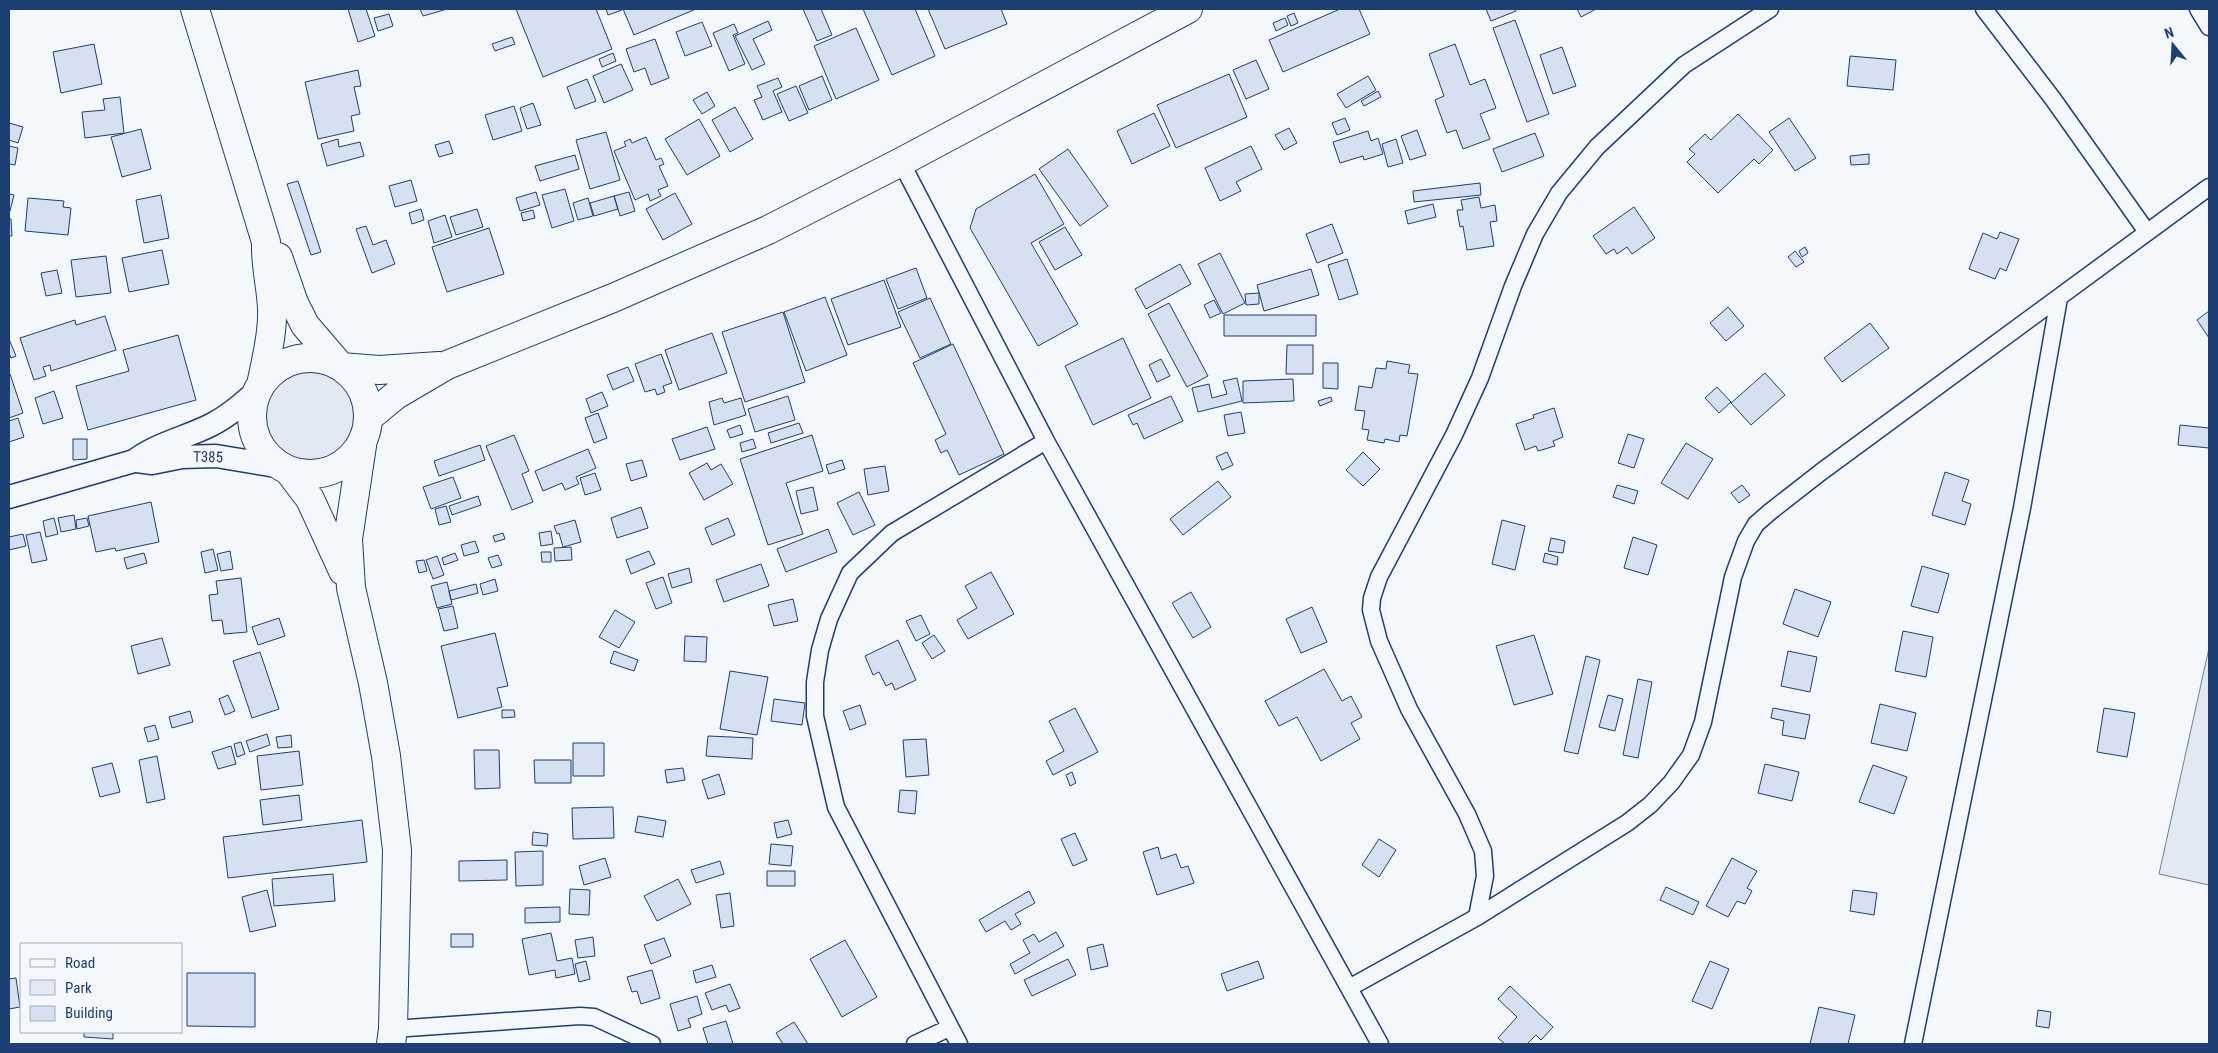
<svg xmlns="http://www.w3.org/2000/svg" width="2218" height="1053" font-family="'Roboto Condensed',sans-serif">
<rect width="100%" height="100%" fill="#f4f7fb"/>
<!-- green -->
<path fill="#e3e9f0" stroke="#687fa3" d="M259 415a50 50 0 1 1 100 0a50 50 0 1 1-100 0Z
M2209,648V885L2159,874Z"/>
<!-- building -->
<path fill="#d5e0f0" stroke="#1d3f73" d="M348,9H366L375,36L358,42Z
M420,9H444V10L423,16Z
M516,9H596L612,49L543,77Z
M606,9H621L622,10L608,15Z
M623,9H696L634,35Z
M803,9H821L832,35L817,41Z
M863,9H915L935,56L892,75Z
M928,9H1001L1007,24L945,49Z
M1340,9H1359L1370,34L1283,72L1269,40Z
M1486,9H1515L1516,11L1491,21Z
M1577,9H1596L1581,17Z
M1294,13L1298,23L1291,26L1287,16Z
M389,14L393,26L378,31L374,18Z
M1285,18L1288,25L1276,31L1273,23Z
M1515,20L1549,114L1527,122L1493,28Z
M768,21L772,30L753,39L765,64L752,70L735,36Z
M702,22L712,46L685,56L676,32Z
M734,24L738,33L733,35L745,64L729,71L713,33Z
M856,28L879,80L836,99L814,46Z
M512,37L515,44L495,51L492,44Z
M655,39L669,78L651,85L645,68L634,72L626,49Z
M94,44L102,84L61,93L53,52Z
M1455,44L1470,85L1485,79L1496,108L1480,114L1490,139L1463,149L1456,130L1447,133L1435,100L1444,96L1429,54Z
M1562,47L1576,86L1553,94L1540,55Z
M613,53L616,61L602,67L599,59Z
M1850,56L1896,60L1893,90L1847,86Z
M1256,60L1269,89L1246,99L1233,70Z
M621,64L633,90L604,103L593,76Z
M358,70L361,86L354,87L360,114L351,116L354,131L318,139L305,82Z
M1229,74L1247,117L1176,148L1157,105Z
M822,76L832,100L809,110L799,86Z
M1368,76L1376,90L1346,108L1337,94Z
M778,78L782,87L773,91L782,112L763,120L754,100L762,97L757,86Z
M587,79L596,101L575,109L567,87Z
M796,86L808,113L789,121L777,94Z
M1378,91L1381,97L1364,106L1361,101Z
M707,92L715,106L702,114L693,100Z
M120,97L124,133L85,138L82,112L105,110L103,99Z
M533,103L541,125L527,129L520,108Z
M514,106L522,131L493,140L485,115Z
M735,107L753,139L730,152L712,120Z
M1154,113L1170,146L1132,164L1117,131Z
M1738,114L1773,150L1759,164L1754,159L1718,193L1687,162L1695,154L1689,149L1705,134L1711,140Z
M1345,118L1350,130L1337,135L1332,123Z
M1789,118L1816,158L1795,171L1769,132Z
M699,119L720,156L687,175L665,139Z
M9,123L23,127L18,143L9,140Z
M1289,128L1297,143L1284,150L1275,135Z
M141,129L151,169L122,177L111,137Z
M1417,130L1426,155L1410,160L1401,136Z
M1368,131L1371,141L1378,138L1383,154L1364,160L1363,156L1340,163L1333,142Z
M606,132L620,180L590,189L576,140Z
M1535,133L1544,156L1502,172L1493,149Z
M646,137L656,160L661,158L664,164L659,166L668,186L658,190L661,196L650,201L648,194L635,200L614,151L626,146L624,142L630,139L632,143Z
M338,139L339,147L360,142L364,156L327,166L321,144Z
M1396,139L1403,163L1388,167L1382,144Z
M449,141L453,153L439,157L435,145Z
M9,146L18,148L15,165L9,164Z
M1251,146L1262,169L1236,182L1241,191L1220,201L1205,168Z
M1068,149L1108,206L1080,226L1039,169Z
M1869,154V164L1851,165L1850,156Z
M575,155L579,169L540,181L535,166Z
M1035,174L1064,224L1031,243L1078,324L1038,346L970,228L976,209Z
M411,180L417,201L395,207L389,186Z
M298,181L321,252L311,255L287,184Z
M1480,183L1481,195L1414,202L1413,191Z
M565,189L574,221L552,228L542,195Z
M536,192L540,205L520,211L516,198Z
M629,192L635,211L620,216L614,196Z
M675,193L692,224L663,240L646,209Z
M9,194L14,195L10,211H9Z
M161,195L169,238L144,243L136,200Z
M614,196L618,209L594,216L590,203Z
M1479,197L1481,208L1495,205L1497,221L1490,222L1494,246L1467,250L1463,226L1460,227L1457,210H1463L1461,200Z
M28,198L64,201L63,207L71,208L68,235L25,231Z
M588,198L593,216L578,220L573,203Z
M1433,204L1436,217L1408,224L1405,211Z
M1634,207L1655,238L1632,254L1627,247L1617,254L1614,249L1606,254L1593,236Z
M421,209L424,220L412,224L409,213Z
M477,209L483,227L456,235L450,217Z
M533,210L535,218L523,221L521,213Z
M445,215L452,237L434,243L428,221Z
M9,219H11L12,236H9Z
M1332,224L1343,253L1317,263L1306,234Z
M366,226L373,245L386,240L395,264L372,273L356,229Z
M1065,227L1082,255L1055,270L1039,242Z
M489,228L504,274L447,292L432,247Z
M2000,232L2019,239L2006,271L2000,268L1995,279L1969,269L1983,233L1997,239Z
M1805,247L1808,253L1802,257L1799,251Z
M162,250L169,284L129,292L122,258Z
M1795,251L1804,262L1796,267L1788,257Z
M1220,253L1245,303L1223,314L1198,264Z
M106,256L111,293L76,297L71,260Z
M1347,259L1358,294L1339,300L1328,265Z
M1180,264L1191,284L1146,309L1135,289Z
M916,268L927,298L898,309L886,279Z
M1311,269L1319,295L1264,311L1257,285Z
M57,270L62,293L46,296L41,273Z
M884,280L901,327L848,345L831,299Z
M1259,293V304L1246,305L1245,294Z
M825,297L847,355L806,371L784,312Z
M930,298L951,344L920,358L898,312Z
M1214,300L1221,313L1210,318L1204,305Z
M1169,303L1208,376L1187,387L1148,314Z
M1728,307L1744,326L1726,341L1710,323Z
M2209,311V338L2197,320Z
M783,312L805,382L745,402L722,332Z
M1224,315H1316V336H1224Z
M105,316L116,350L51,371L50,365L43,367L46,376L34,380L20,338L75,320L76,325Z
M1870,323L1889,348L1842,382L1824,358Z
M712,333L727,373L679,390L665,350Z
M178,335L196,400L88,430L76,386L129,371L123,350Z
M1123,338L1151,398L1093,425L1065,366Z
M9,339L16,356L11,358L9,353Z
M953,344L1004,454L959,475L947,450L941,453L935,440L946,434L913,363Z
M1287,345H1313V374H1286Z
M661,354L672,383L663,386L665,392L657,395L655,389L645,392L635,364Z
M1161,359L1170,376L1157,382L1149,365Z
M1387,361L1410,365L1408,373L1418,374L1407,436L1400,435L1399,442L1385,439L1384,443L1367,440L1369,430L1362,429L1365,411L1355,410L1359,386L1372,388L1376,368L1386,369Z
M1323,363H1338V389L1323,388Z
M628,367L634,381L613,390L607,375Z
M9,371L23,413L9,418Z
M1765,373L1785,395L1751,425L1731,403Z
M1237,378L1242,401L1198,412L1192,388L1209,384L1212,398L1227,394L1223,381Z
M1293,379L1294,401L1243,403V381Z
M1717,387L1731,402L1719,413L1705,398Z
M54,391L63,418L43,424L35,398Z
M602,392L608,406L591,413L586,399Z
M788,396L795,420L755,432L748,409Z
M1171,396L1183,421L1144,439L1137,423L1133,425L1128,415Z
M1331,397L1332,401L1320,406L1318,401Z
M722,398L724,403L741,398L746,415L714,425L709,402Z
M1554,408L1563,437L1553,441L1555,446L1538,451L1536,446L1525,450L1516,424L1534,418L1533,415Z
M1241,412L1245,433L1228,436L1224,415Z
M598,413L607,438L594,443L585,418Z
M18,418L24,437L9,442V421Z
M799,423L803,433L771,443L768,433Z
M740,425L743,434L730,438L727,430Z
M2180,425L2209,428V448L2178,445Z
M707,427L715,449L680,460L672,439Z
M1628,434L1644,439L1634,468L1618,463Z
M514,435L529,471L522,474L533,502L512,510L486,446Z
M812,435L823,471L786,483L803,534L768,545L740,459Z
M73,439H87V459L73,460Z
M753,439L756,448L742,452L740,443Z
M1686,443L1713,459L1688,499L1661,483Z
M480,445L485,460L439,476L434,461Z
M588,449L596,468L576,477L579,484L565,490L562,483L543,491L535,471Z
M1227,452L1233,465L1222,470L1216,457Z
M1363,452L1380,469L1363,486L1346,470Z
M642,460L647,476L631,481L626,464Z
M842,460L845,469L829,474L826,465Z
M707,463L711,470L721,464L733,484L704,500L689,473Z
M885,466L889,491L868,495L864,469Z
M1945,472L1969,480L1962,501L1971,504L1965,525L1932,515Z
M595,473L601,490L585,495L580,478Z
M453,477L461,498L431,509L423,487Z
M1218,481L1231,497L1183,535L1170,519Z
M1617,485L1638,491L1634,504L1613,497Z
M1742,485L1750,495L1739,503L1731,493Z
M813,487L818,510L801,514L796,491Z
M859,492L875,525L853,535L837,503Z
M478,496L481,505L452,515L449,506Z
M151,502L159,542L116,551L115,548L96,552L88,516Z
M446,506L451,522L439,525L435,509Z
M641,507L648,528L617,538L611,518Z
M74,515L76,529L61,532L58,518Z
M54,518L58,534L46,537L43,521Z
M87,518L89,526L77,529L76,520Z
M728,518L735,535L712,545L705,528Z
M575,520L581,542L563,547L559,533L557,534L554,526Z
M1502,520L1525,526L1515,570L1492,564Z
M828,529L837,552L786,572L777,549Z
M551,531L553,544L541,546L539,533Z
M40,532L47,560L32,563L26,535Z
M503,533L505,539L495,542L493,536Z
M23,534L26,546L9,550V537Z
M1633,537L1657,545L1648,575L1624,568Z
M1551,538L1565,541L1563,553L1548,551Z
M475,541L479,552L464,556L461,545Z
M571,547L572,560L555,561L554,548Z
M213,549L218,570L205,573L201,552Z
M230,551L233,569L221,571L217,554Z
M649,551L655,564L631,574L626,560Z
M541,552H551V562H542Z
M144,553L147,563L127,569L124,558Z
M455,553L458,560L444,565L442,558Z
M1545,553L1558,557L1557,565L1543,562Z
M498,555L502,565L492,568L488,558Z
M437,556L444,575L433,579L426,560Z
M424,560L427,571L419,573L416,561Z
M761,564L769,586L724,602L716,580Z
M1922,566L1949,574L1938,613L1911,606Z
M689,568L692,582L672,588L668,574Z
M991,572L1014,614L968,639L957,620L977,608L965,586Z
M663,577L672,603L656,609L646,583Z
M241,578L247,632L224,634L222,620L212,621L209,595L218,594L216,581Z
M495,579L498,591L483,595L480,584Z
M447,582L452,604L437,608L431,586Z
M476,584L478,593L451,600L449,591Z
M1795,589L1831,602L1818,637L1783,624Z
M1191,592L1211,627L1193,638L1172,603Z
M793,599L798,621L774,626L768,605Z
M453,606L458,628L444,631L438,609Z
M1312,607L1327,642L1301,653L1286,619Z
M615,610L635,622L619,648L599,637Z
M921,615L930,634L916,641L906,621Z
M279,618L285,636L258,645L252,627Z
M1903,631L1933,637L1926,677L1895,671Z
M495,633L508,686L497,688L502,707L458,718L441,646Z
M934,635L945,651L932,659L922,643Z
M1534,635L1553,694L1514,705L1496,646Z
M685,636L707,637L706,662L684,661Z
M162,638L170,665L138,674L131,646Z
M898,640L916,680L895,690L892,683L886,686L879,672L873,675L865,656Z
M614,651L638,660L634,671L610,663Z
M1788,651L1817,657L1810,692L1781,686Z
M260,652L279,709L252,718L233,661Z
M1586,656L1600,660L1578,754L1564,751Z
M1324,669L1342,701L1351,696L1362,717L1351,723L1360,739L1321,761L1297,717L1279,726L1265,701Z
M730,671L768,677L757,735L720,729Z
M1638,679L1652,682L1638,758L1623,755Z
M228,695L235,711L225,715L219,699Z
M1608,695L1623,699L1615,731L1599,727Z
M774,699L805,703L802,725L771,721Z
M1880,704L1916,713L1907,751L1871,743Z
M860,705L866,724L850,730L843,711Z
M1075,708L1098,752L1053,775L1046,761L1064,751L1049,721Z
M1773,708L1810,715L1805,739L1782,735L1784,721L1771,718Z
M2104,708L2135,713L2127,757L2097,752Z
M502,710H514L515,717L502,718Z
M190,711L193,722L172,728L169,717Z
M155,725L159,739L148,742L144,728Z
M267,734L270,745L250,752L246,741Z
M291,735L292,747L278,748L276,737Z
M708,736L753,738L752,759L706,756Z
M926,739L929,775L906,777L903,740Z
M241,742L245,754L237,757L234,744Z
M573,743H604V776H573Z
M231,746L236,764L218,769L212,752Z
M474,750H499L500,788L475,789Z
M299,751L303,785L261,790L257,756Z
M157,756L165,799L147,803L139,760Z
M534,760H571V783H535Z
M112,763L120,792L100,797L92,768Z
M1765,764L1799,772L1792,801L1758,793Z
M1873,765L1907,777L1894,814L1859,802Z
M683,768L685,780L667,783L665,770Z
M1072,772L1076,783L1070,786L1066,775Z
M719,774L725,794L708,799L702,780Z
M900,790L917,791L915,814L898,812Z
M299,795L302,820L263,825L260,800Z
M613,807L614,838L573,839L572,808Z
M638,816L666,821L663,837L635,832Z
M362,820L367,862L228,878L223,837Z
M788,820L792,834L777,838L774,823Z
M533,832L548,834L547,846L532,845Z
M1075,833L1087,860L1073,866L1061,839Z
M1379,839L1396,850L1379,877L1362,865Z
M771,844L793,846L791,866L769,864Z
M1158,847L1161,859L1176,854L1181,868L1188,866L1194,883L1157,895L1143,852Z
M543,851V885L516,886L515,852Z
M605,858L611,877L584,885L579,866Z
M1732,858L1757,871L1747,888L1752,891L1745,904L1737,901L1728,917L1706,906Z
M507,860V880L459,881V861Z
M720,861L724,874L696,883L691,870Z
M767,871H795V886H767Z
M333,874L335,901L274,906L272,879Z
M678,879L691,904L657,921L644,896Z
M1666,887L1699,902L1693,915L1660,900Z
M570,889L590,890L589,915L569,914Z
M267,890L276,926L250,932L242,897Z
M1853,890L1877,893L1874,915L1850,911Z
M1029,891L1035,903L1015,914L1021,924L1011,930L1005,921L986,932L979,920Z
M730,893L734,926L721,928L716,895Z
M560,907V922L525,923V908Z
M1056,932L1064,946L1015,974L1010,964L1030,953L1023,940L1034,934L1039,942Z
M551,933L557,961L572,958L575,974L556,978L555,970L529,975L522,939Z
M451,934H473V947H451Z
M593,937L595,956L578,958L575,940Z
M664,938L671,956L651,964L644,945Z
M845,940L877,997L842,1017L810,959Z
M1103,944L1108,966L1091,970L1087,948Z
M1068,959L1076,975L1032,996L1024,980Z
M586,961L590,979L579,982L575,964Z
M1258,961L1264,978L1227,991L1221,974Z
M1710,961L1729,969L1712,1009L1692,1001Z
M712,965L716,977L696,983L693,971Z
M652,970L660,998L641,1004L637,991L632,992L627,977Z
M187,973H255V1027L187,1026Z
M16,978L20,1007L9,1009V979Z
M730,984L740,1008L729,1012L726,1005L712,1010L705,993Z
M1510,986L1553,1027L1541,1040L1536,1035L1527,1044H1505L1498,1038L1517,1017L1498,999Z
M697,996L702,1014L688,1019L691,1027L678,1031L670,1004Z
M1819,1007L1855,1015L1848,1044H1810Z
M2038,1010L2051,1012L2049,1028L2036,1026Z
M726,1021L733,1044H708L703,1028Z
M794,1022L808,1044H783L776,1033Z
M84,1032H113V1039L84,1037Z"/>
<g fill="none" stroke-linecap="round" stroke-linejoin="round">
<!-- street casing -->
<g stroke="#1d3f73" stroke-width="19">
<path id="street" d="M1984,9L2053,99L2147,232
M2198,9L2209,27
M901,162L1046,441L1380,1044
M1477,917L1485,876L1483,851L1467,814L1409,709L1379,641L1371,610L1372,598L1379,577L1454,435L1480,378L1513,286L1535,234L1559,193L1597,147L1684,65L1770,9
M1349,988L1477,917L1627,823L1650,805L1671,783L1691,755L1703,722L1733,577L1746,541L1756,524L1771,511L1821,472L2209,187
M393,1029L580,1016L594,1017L652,1044
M915,1044L949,1028
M959,1044L836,807L815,716V682L820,650L829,619L850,573L892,533L1046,441
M1913,1044L2022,508L2059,298"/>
</g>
<!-- secondary casing -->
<g stroke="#1d3f73" stroke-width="25">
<path id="secondary" d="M137,461L152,463L182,457L216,456L282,467
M9,497L134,461C156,444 185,438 211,425C229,416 243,403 258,390"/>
</g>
<!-- highway casing -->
<g stroke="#1d3f73" stroke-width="30">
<path id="highway" d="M195,9L266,242C265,265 271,286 272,308C273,333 266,360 261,385
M278,257L294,303L305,325L341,367L379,370L439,366
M252 416a58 58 0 1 1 116 0a58 58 0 1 1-116 0Z
M368,418L396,395L447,365L613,298L768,230L901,162L1188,9
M363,439L348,539L351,588L373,683L386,756L397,850L393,1029L391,1044
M288,470L310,499L343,571"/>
</g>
<!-- street -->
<use href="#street" stroke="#f4f7fb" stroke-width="16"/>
<!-- secondary -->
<use href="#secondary" stroke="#f4f7fb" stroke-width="22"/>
<!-- highway -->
<use href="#highway" stroke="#f4f7fb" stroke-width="28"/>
</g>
<g text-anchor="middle" stroke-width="4" stroke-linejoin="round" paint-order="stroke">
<!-- street labels -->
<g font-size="15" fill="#1d3f73" stroke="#f4f7fb">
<text transform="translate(208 457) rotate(1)" y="5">T385</text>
</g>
</g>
<!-- border -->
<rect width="2218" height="1053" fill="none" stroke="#1d3f73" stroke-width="20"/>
<!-- legend -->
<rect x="20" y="943" width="162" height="90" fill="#f4f7fb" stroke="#9eadc5"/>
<rect x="30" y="959" width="25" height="8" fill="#f4f7fb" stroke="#9eadc5"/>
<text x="65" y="968" font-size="15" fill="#1d3f73">Road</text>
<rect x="30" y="980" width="25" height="15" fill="#e3e9f0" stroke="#9eadc5"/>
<text x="65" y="993" font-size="15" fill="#1d3f73">Park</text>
<rect x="30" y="1006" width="25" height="15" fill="#d5e0f0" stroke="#9eadc5"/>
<text x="65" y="1018" font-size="15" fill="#1d3f73">Building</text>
<!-- north arrow -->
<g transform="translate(2173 45) rotate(342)" stroke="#f4f7fb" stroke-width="4" paint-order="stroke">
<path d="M0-4L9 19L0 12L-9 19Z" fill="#1d3f73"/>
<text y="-8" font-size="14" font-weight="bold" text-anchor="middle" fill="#1d3f73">N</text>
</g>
</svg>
